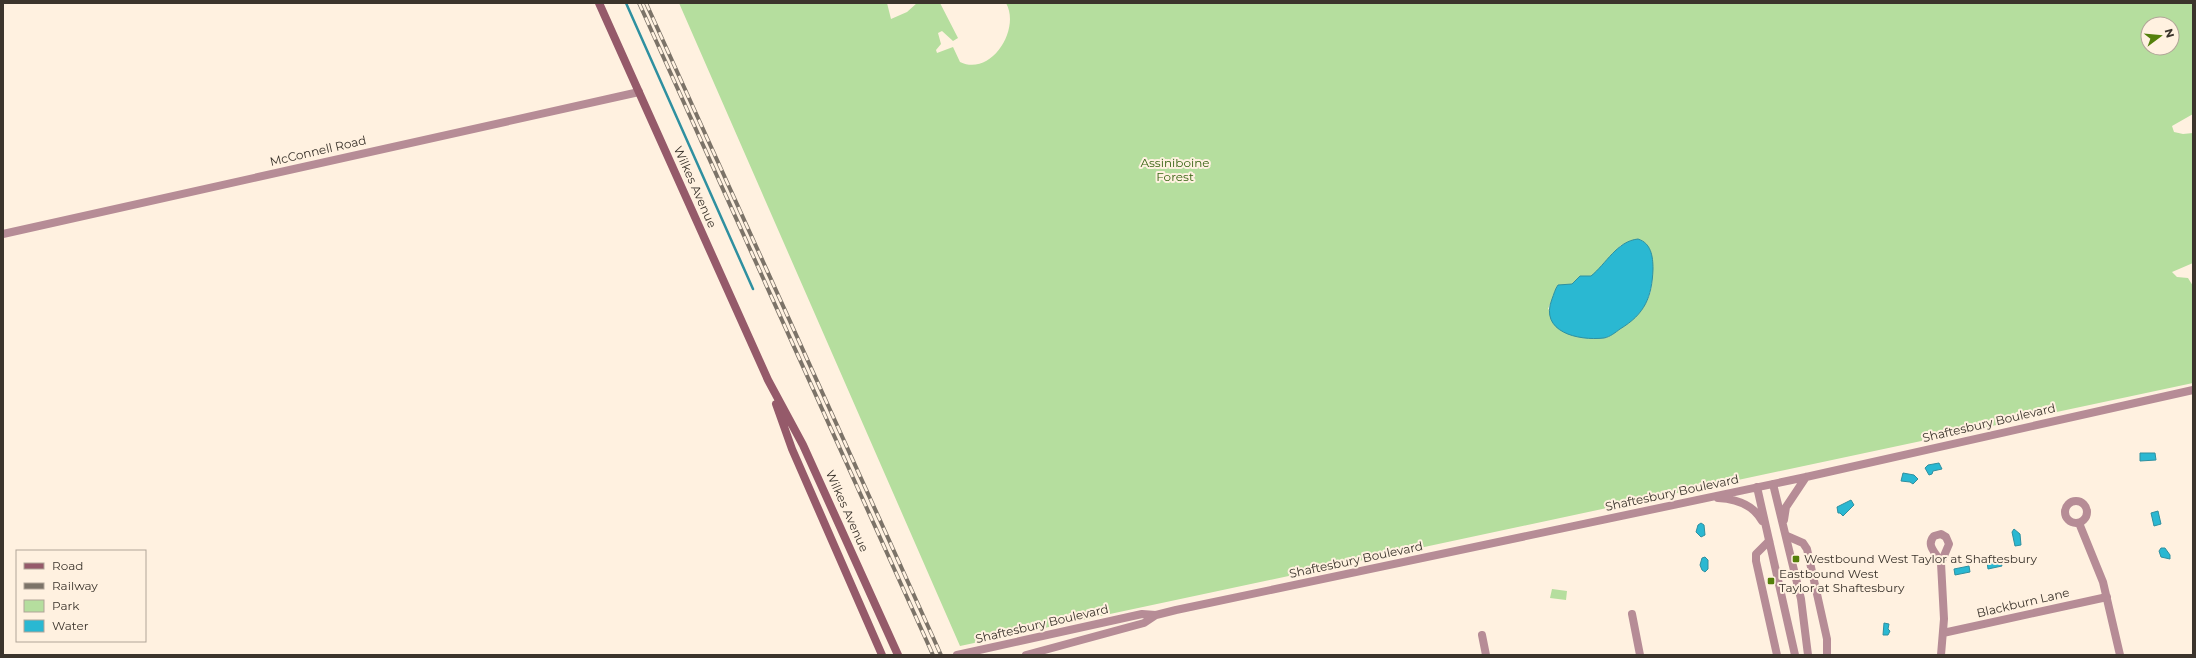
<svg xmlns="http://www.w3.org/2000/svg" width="2196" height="658" font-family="Montserrat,sans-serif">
<rect width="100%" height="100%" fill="#fff1e0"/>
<!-- green -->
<path fill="#b5de9e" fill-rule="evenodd" d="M679,3H887L891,19L907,12L917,3H940L958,38L953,41L942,31L938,33L941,44L936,50L937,53L953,47L960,62C991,77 1021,29 1006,3H2193V114L2172,126L2174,132L2183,134L2193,133V263L2172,272L2177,277L2188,278L2193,286V383L960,646ZM2148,24H2172V48H2148ZM1641,240C1651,247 1650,254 1652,265C1656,305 1637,319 1606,338L1548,309L1558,285H1572L1578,279L1591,276L1598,271L1621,245Z
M1552,589L1567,591L1566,600L1550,598Z"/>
<!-- water -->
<path fill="#2ab8d2" stroke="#2f90a0" d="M1638,239C1651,243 1653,256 1653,269C1652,297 1645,314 1620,329C1616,332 1610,337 1604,338C1578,341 1539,332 1552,299C1554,294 1555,289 1558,285L1572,284L1580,276H1591C1606,264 1617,241 1638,239Z
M2155,453L2156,460L2140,461V453Z
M1939,463L1942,469L1933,471L1932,474L1929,475L1925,468L1928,465Z
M1903,473L1914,475L1918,479L1913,484L1910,482L1901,481Z
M1851,500L1854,505L1843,516L1840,513H1838L1837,507Z
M2158,511L2161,524L2154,526L2151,513Z
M1701,523L1704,525L1705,535L1701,537L1696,532L1698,525Z
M2014,529L2020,534L2021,545L2015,546L2012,532Z
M2161,548H2165L2170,555V559L2161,557L2159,551Z
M1705,557L1708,560V569L1705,572L1702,570L1700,565L1702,558Z
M2000,560L2002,566L1988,569L1987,562Z
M1969,566L1970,572L1955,575L1954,569Z
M1884,623L1889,624L1888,629L1890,631L1888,635H1883Z"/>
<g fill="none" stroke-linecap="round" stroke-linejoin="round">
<!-- stream -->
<path stroke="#2f90a0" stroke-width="2.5" d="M626,3L753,289"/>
<!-- minor -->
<path stroke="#b68c96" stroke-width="8" d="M3,234L639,92
M2065 512a11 11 0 1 1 22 0a11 11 0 1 1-22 0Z
M2079,523L2103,582L2120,655
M1941,534L1946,537L1949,544L1941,563C1937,553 1925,546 1934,536Z
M1787,536L1803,543L1807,549L1827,639V655
M1769,541L1756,554V561L1777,655
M1941,563L1944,619L1941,655
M1632,614L1640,655
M1943,633L2107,597
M1482,635L1486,655"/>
<!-- tertiary -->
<path stroke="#b68c96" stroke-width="8" d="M1773,484L1801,599L1808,655
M1757,487L1795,655
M1718,498C1736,499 1753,504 1762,521
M1784,520L1786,507L1806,477
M957,655L1142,614L1156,615L1176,610L1806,477L2193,390
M1026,655L1144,623L1156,615"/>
<!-- secondary -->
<path stroke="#955a6a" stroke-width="8" d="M599,3L768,380L803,445L898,655
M776,404L792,449L882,655"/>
<!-- rail casing -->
<g stroke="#7c7368" stroke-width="4">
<path id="rail" d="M639,3L933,655
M646,3L941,655"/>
</g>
<!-- rail -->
<use href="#rail" stroke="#fff1e0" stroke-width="2.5" stroke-dasharray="8" stroke-linecap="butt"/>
</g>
<!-- markers -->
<g fill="#54800b" stroke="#fff1e0" stroke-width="1.5">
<rect x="1792" y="555" width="8" height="8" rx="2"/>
<rect x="1767" y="577" width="8" height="8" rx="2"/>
</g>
<g text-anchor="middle" stroke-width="4" stroke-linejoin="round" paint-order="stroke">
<!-- street labels -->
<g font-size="12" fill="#3b342c" stroke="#fff1e0">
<text transform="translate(318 151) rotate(-13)" y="4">McConnell Road</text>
<text transform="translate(695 187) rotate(66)" y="4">Wilkes Avenue</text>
<text transform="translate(1989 423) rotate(-13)" y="4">Shaftesbury Boulevard</text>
<text transform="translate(1672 493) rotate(-12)" y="4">Shaftesbury Boulevard</text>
<text transform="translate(847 511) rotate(66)" y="4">Wilkes Avenue</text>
<text transform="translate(1356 560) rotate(-12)" y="4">Shaftesbury Boulevard</text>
<text transform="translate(2023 603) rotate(-13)" y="4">Blackburn Lane</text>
<text transform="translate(1042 624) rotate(-13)" y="4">Shaftesbury Boulevard</text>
</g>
<!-- park labels -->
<g font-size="12" fill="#366211" stroke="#fff1e0">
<text x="1175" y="167">Assiniboine<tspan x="1175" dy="14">Forest</tspan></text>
</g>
<!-- poi labels -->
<g font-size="12" fill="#3b342c" stroke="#fff1e0" text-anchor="start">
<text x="1804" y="563">Westbound West Taylor at Shaftesbury</text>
<text x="1779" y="578">Eastbound West<tspan x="1779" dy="14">Taylor at Shaftesbury</tspan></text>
</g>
</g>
<!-- border -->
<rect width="2196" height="658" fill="none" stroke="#3b342c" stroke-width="8"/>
<!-- legend -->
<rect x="16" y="550" width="130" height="92" fill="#fff1e0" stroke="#b1a598"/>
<rect x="24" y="563" width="20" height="6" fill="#955a6a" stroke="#b1a598"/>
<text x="52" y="570" font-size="12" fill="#3b342c">Road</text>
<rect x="24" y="583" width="20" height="6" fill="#7c7368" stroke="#b1a598"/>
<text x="52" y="590" font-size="12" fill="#3b342c">Railway</text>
<rect x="24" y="600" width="20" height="12" fill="#b5de9e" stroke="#b1a598"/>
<text x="52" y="610" font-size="12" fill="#3b342c">Park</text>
<rect x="24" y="620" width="20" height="12" fill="#2ab8d2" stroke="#b1a598"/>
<text x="52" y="630" font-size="12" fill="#3b342c">Water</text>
<!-- north arrow -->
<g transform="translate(2160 36) rotate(74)"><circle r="19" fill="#fff1e0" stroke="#b1a598"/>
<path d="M0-3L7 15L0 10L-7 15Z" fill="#54800b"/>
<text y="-6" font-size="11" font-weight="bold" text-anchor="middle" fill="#3b342c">N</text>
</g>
</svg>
